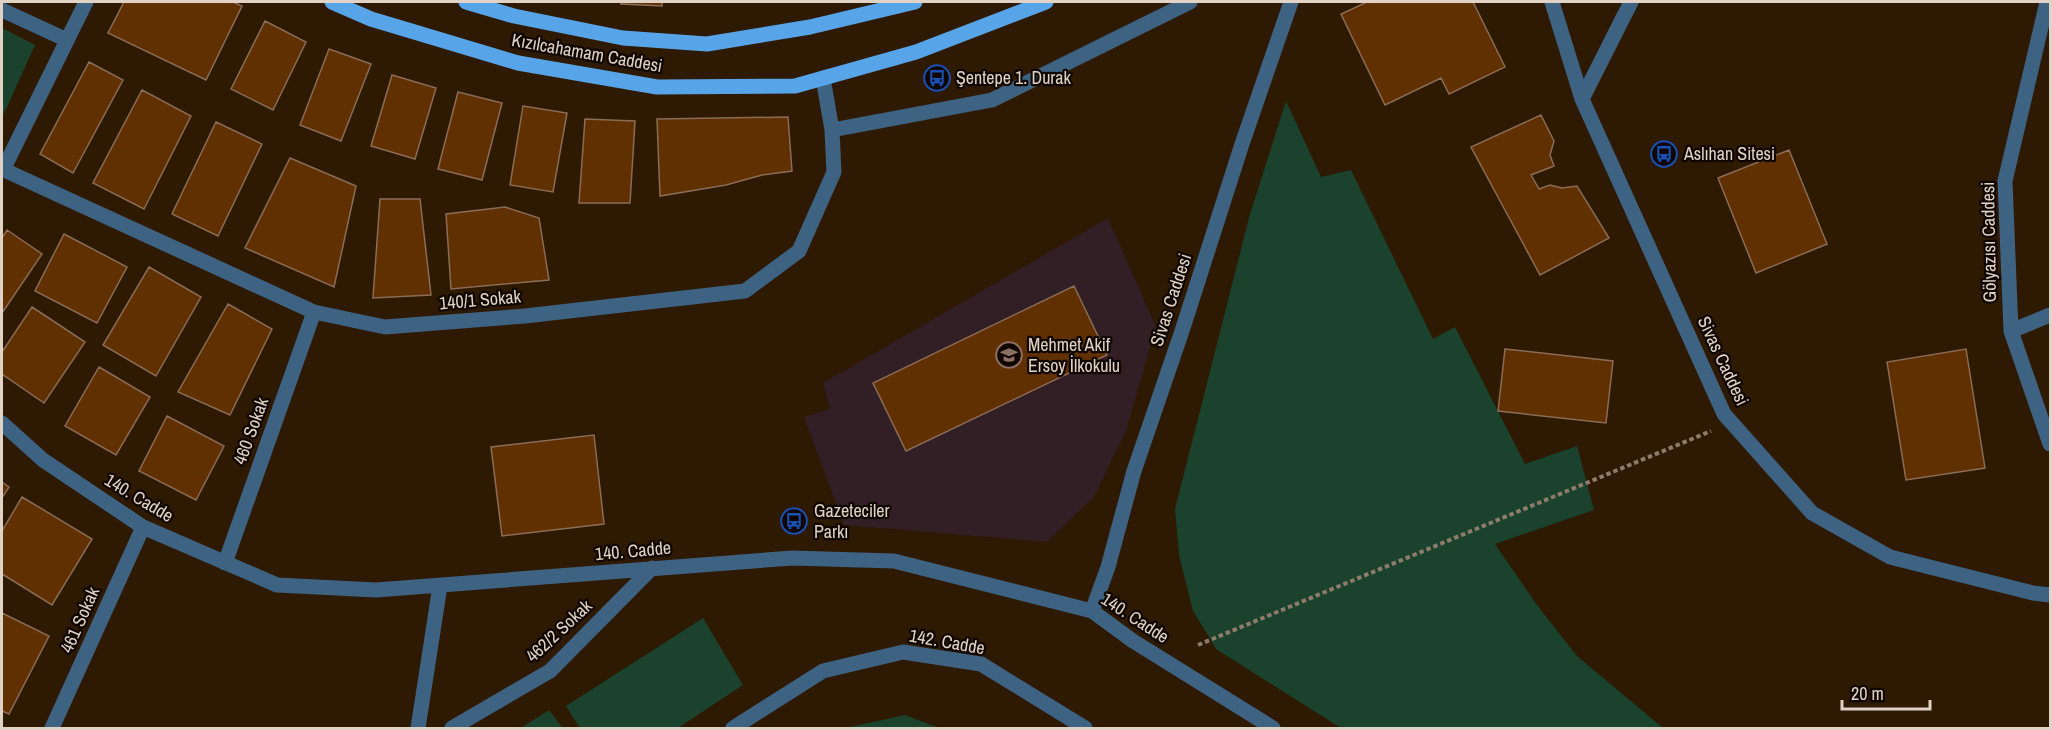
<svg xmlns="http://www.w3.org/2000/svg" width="2052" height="730" font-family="'Archivo Narrow',sans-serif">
<rect width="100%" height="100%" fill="#2e1902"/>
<!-- education -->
<path fill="#321f25" d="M1108,218L1156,327L1126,431L1094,497L1047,542L844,525L804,417L830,409L823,383Z"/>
<!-- green -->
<path fill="#1a422d" d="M2,28L35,45L2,118Z
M1286,101L1321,177L1351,170L1433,339L1455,327L1525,464L1577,446L1594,510L1495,544L1537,605L1577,656L1663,728H1341L1216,649L1193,611L1179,555L1175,509L1250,214Z
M703,618L743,685L678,728H580L566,706Z
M549,710L563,728H521Z
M905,715L939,728H844H845Z"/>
<!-- building -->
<path fill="#603000" stroke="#8a6c57" stroke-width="1.5" d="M124,2H233L242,6L206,80L108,33Z
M622,2H662V6L621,4Z
M1367,2H1473L1505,67L1449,94L1441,78L1385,105L1341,14Z
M265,21L306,42L273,110L231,89Z
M329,49L371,64L341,141L300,125Z
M89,62L123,80L73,173L40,154Z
M392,75L436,88L415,159L371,146Z
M142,90L191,116L144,209L93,183Z
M458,92L502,103L482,180L438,169Z
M523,106L567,113L553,192L510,185Z
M1541,115L1554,141L1550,155L1554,166L1531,175L1539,189L1550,185L1562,188L1577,186L1609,238L1540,275L1471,147Z
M788,117L792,171L762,175L726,185L660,196L657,119Z
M585,119L635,121L630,203H579Z
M216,122L262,144L218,236L172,214Z
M1789,150L1827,244L1756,273L1718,178Z
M290,158L356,186L334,287L245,248Z
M380,199H420L431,295L373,298Z
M505,207L539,218L549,280L451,289L446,214Z
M7,230L42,254L2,313V238Z
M64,234L127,267L97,323L35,291Z
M149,267L201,297L156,376L103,345Z
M1074,286L1107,355L906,451L873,383Z
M228,304L272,329L230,415L178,392Z
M32,307L85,342L44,403L2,374V352Z
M1505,349L1613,361L1606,423L1498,411Z
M1966,349L1985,468L1906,480L1887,362Z
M99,367L150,397L116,455L65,426Z
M167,416L224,446L196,500L139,471Z
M594,435L604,524L502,536L491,447Z
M2,482L9,487L2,498Z
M22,497L92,539L52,605L2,574V531Z
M2,613L49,636L9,714L2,711Z"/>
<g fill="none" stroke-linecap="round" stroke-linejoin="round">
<!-- path -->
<path stroke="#8d7c6a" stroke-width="4" stroke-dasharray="4.5 3" stroke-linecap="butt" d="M1198,645L1711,431"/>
<!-- minor -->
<path stroke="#3e6282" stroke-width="15" d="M1552,2L1582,99L1724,414L1812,513L1890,557L2033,593L2050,595
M2047,2L2005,181L2011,331L2050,444
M2,10L67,40
M1582,99L1631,2
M832,130L992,100L1190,2
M2,169L314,312L385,327L525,316L745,291L799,251L834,172L832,130L823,78
M3,170L86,2
M2011,331L2050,315
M2,423L43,460L143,527L277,585L376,590L792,558L894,561L1092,611L1133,641L1273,728
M225,563L314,312
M1092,611L1108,567L1134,471L1182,331L1242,144L1291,2
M52,728L143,527
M418,728L440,586
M452,728L550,671L652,568
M733,728L823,671L903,652L981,664L1085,728"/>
<!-- major -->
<path stroke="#57a5e8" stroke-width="15" d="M332,2L371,19L518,63L657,87L795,86L916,52L1046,2
M466,2L514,16L623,38L707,44L810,27L915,2"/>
</g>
<!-- icons -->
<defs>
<g id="bus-ring" transform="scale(1.35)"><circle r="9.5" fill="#0f0601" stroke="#1a4fb4" stroke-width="1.5"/><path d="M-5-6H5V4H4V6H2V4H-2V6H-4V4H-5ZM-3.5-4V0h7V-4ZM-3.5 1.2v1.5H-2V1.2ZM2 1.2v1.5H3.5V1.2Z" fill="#1a4fb4"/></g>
<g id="school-ring" transform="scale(1.35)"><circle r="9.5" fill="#0f0601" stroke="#8d6e63" stroke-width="1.5"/><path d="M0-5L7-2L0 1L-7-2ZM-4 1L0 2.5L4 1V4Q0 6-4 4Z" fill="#8d6e63"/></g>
</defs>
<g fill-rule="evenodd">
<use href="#bus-ring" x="937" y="78"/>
<use href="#bus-ring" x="1664" y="154"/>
<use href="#school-ring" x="1009" y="355"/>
<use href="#bus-ring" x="794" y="521"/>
</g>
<g text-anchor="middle" stroke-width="4.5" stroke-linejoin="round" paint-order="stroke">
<!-- street labels -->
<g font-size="18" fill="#e0d2c4" stroke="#0f0601">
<text transform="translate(587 53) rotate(10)" y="6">Kızılcahamam Caddesi</text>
<text transform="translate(1989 242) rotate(-91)" y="6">Gölyazısı Caddesi</text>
<text transform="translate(480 300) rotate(-5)" y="6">140/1 Sokak</text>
<text transform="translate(1171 300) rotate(-72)" y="6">Sivas Caddesi</text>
<text transform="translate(1723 361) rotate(65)" y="6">Sivas Caddesi</text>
<text transform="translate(251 431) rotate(-70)" y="6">460 Sokak</text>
<text transform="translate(139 498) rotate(31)" y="6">140. Cadde</text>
<text transform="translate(633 551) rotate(-5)" y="6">140. Cadde</text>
<text transform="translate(1135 618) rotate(33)" y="6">140. Cadde</text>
<text transform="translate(80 620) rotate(-66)" y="6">461 Sokak</text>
<text transform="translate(559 631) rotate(-43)" y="6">462/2 Sokak</text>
<text transform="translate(947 642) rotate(10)" y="6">142. Cadde</text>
</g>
<!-- poi labels -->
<g font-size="18" fill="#e0d2c4" stroke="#0f0601" text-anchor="start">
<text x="956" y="84">Şentepe 1. Durak</text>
<text x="1684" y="160">Aslıhan Sitesi</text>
<text x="1028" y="351">Mehmet Akif<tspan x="1028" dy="21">Ersoy İlkokulu</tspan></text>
<text x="814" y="517">Gazeteciler<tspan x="814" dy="21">Parkı</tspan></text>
</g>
</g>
<!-- border -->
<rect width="2052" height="730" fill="none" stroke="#e0d2c4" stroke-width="6"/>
<!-- scale -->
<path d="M1842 700v9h88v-9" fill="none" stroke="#e0d2c4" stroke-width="3"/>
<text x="1851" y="700" font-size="18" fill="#e0d2c4" stroke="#0f0601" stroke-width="4.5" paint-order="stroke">20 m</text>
</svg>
